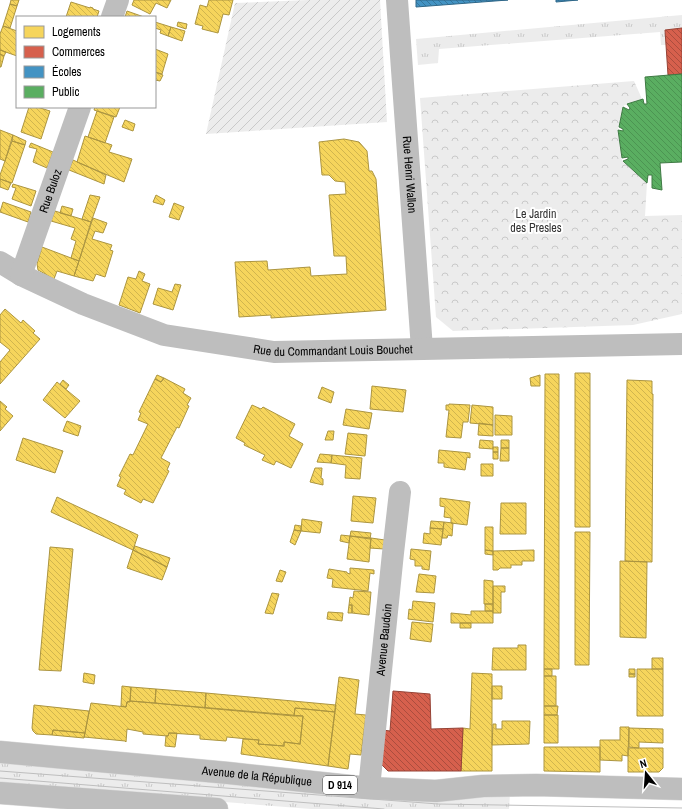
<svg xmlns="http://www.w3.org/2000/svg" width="682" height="809" font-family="'Archivo Narrow',sans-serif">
<defs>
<pattern id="grass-tufts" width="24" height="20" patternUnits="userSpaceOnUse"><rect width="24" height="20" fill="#ececec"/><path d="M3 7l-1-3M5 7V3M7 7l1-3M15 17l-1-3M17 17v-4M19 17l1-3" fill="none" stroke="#c9c9c9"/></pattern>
<pattern id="park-crowns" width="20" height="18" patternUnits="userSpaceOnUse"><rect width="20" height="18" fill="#ececec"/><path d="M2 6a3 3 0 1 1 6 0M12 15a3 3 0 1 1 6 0" fill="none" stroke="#c9c9c9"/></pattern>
<pattern id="garden-furrows" width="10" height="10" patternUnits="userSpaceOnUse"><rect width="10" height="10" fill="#ececec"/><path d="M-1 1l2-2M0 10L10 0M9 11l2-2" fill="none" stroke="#c9c9c9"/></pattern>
<pattern id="homes-back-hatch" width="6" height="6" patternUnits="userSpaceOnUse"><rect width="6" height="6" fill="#f6d55c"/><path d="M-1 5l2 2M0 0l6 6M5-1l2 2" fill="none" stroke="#d1b54e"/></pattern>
<pattern id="shops-back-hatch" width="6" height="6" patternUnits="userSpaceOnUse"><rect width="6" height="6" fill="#d6604d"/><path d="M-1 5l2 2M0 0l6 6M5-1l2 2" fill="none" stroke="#ab4d3e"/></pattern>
<pattern id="schools-back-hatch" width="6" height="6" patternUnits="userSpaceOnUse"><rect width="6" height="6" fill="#4393c3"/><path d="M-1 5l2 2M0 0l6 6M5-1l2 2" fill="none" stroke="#36769c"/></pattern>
<pattern id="public-back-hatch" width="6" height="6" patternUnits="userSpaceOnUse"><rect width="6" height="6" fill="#5aae61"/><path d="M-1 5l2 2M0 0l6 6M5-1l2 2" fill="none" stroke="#4c9452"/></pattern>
</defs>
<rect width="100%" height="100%" fill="#fff"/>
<!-- grass -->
<path fill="url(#grass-tufts)" d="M682,15V28L665,30L666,45H661L660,32L439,49L438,63L418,65L416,39Z
M0,761L510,794L509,809H311L0,784Z"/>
<!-- park -->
<path fill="url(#park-crowns)" d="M634,81L642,99L623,106L618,130L622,160L647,183L645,216L682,215V314L633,325L453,331L436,317L420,98Z"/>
<!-- garden -->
<path fill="url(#garden-furrows)" d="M308,0H380L387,122L206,134L235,3Z"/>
<!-- homes -->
<path fill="url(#homes-back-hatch)" stroke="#ac9540" d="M11,0H19L17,6L10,4Z
M134,0H171L167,8L156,3L150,14L132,5Z
M209,0H233L229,15L223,14L218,33L202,29L203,26L195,24L200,5L207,7Z
M71,2L90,8V7L93,8V9L99,11L97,17H66Z
M10,4L17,6L10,28L3,26Z
M127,11L144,17H125Z
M155,22L171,27L168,36L160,33L161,30L155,28Z
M178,22L187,24L186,29L177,26Z
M3,26L17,31V56L0,50V34Z
M171,27L185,31L182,41L168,36Z
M155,49L168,54L162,74L155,72Z
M0,50L6,52L4,56L0,54Z
M0,54L4,56L1,67H0Z
M155,72L163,75L160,81L155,80Z
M29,107H37L50,111L41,139L21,132Z
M95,107H120L116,117L94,110Z
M97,111L114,117L105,143L88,137Z
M125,120L135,124L133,131L122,127Z
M0,130L13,135L5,161L0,159Z
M13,135L26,141L25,145L12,141Z
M85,136L112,145L109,152L132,159L124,182L77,162Z
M344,139L359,142L367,151L369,171H372L376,179L386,310L271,318V315L239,317L235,262L267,261L268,270L310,267L311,276L347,274L346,256H334L329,195L346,194L345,182L335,181L329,175H322L319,142Z
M12,141L25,145L12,183L0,179V175Z
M31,143L53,152L47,168L33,162L37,149L29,147Z
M73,160L106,175L104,184L69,170Z
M0,179L11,183L8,190L0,187Z
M13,184L36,191L31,206L12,199L16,188L12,187Z
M90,195L100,197L91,222L82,219Z
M156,195L165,200L163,205L153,202Z
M3,202L31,212L28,222L0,212Z
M174,203L184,207L179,220L169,217Z
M62,206L73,209L71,216L60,213Z
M55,211L91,222L79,261L71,258L76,241L71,239L75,228L51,221Z
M93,218L107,223L103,233L95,231L92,239L112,245L110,250L113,251L105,277L96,274L93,281L74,276Z
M42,247L79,261L74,276L57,271L54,279L38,270L37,264Z
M139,271L145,274L142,281L150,284L140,313L119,305L128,277L136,279Z
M175,284L181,285L173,310L153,304L158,288L172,292Z
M5,309L21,323L23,320L35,331L33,333L40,339L0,384V362L10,350L0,342V315Z
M575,373H590V527H575Z
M545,374H559V669H544Z
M157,375L164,378L161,382L155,379Z
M540,375V386H531L530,378Z
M164,378L185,389L183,393L191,398L187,405L189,406L179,428L177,427L161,458L170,463L167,470L169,471L153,503L143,499L141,503L124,494L126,490L117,486L121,477L119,476L130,454L133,455L148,424L138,420L141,413L139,412L155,379L161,382Z
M63,380L69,385L66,389L60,384Z
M627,380L652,381V394H653L652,562L625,561Z
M57,382L80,401L65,418L43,400Z
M372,386L406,390L403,412L370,409Z
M322,387L334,392L331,403L318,398Z
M0,401L7,407L5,409L13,416L0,431Z
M449,404L470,405L468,422H463L461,438L446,437L449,410H446V405H449Z
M252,405L261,409L263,407L295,424L289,436L303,444L291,468L276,461L274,465L262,460L265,455L244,445L245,443L236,438Z
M472,405L493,407V425L470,423Z
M346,409L372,413L369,429L343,425Z
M495,415L512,416V435H495Z
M67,421L81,426L78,436L63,431Z
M479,423L493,425V436L478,435Z
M328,431H334L333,440H325Z
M348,433L367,435L365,456L345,454Z
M23,438L63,451L55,473L16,460Z
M480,440L493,441V449L479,448Z
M501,440H509V448H501Z
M493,447H498V452H493Z
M501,448H509V461H500Z
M439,450L470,453V458L467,457L465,470L444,467V463H438Z
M493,452H498V459H493Z
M320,454L332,455L331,463L317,462Z
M332,455L362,458L360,479L345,478L346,465L331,463Z
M481,464H493V476H481Z
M315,468H322L321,478L323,479V485L310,482Z
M353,496L376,498L373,523L351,521Z
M57,497L138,535L133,550L51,512Z
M440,498L470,502L467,525L451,523V518L444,517L445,507L440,506Z
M501,503H526V534H500Z
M302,519L322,522L320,533L301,531Z
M431,521L444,522L443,529L430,528Z
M444,522L453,523L452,536L448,535L447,538H442Z
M295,525L301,526V531L294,530Z
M485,527H493V551L485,550Z
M430,528L443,529L441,545L423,543L424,533L430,534Z
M294,530L301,531L295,545L290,542Z
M351,531L371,533L370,539L350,536Z
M575,532H590L589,665H575Z
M341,535L350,536L349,543L340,541Z
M350,536L371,538L369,562L347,559Z
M371,538L385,540L384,549L370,548Z
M135,546L170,558L167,567L133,550Z
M50,547L73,549L61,671L39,670Z
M411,549L431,551L429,570L422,569V566H415V560L410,559Z
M133,550L167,567L162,580L127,568Z
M485,550L493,551V555L485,554Z
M534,550V561H522V565H511V568H500L498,570H493V551Z
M620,561L647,562L646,638L620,637Z
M350,568L374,570V574L370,573L368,591L332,587L333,579L327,578L329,569L347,572V573L350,574Z
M280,570L286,572L282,582L276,581Z
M419,574L436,576L434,593L416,592Z
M484,580L493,581V604H484Z
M493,586H505V592H501V613H493Z
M354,591L371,592L369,615L352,613V605H349L350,597L353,598Z
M272,593L279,594L273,614L265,613Z
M413,601L435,603L433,622L408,619L409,609L412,610Z
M485,604H493V611H485Z
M349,605H352V613H348Z
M471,611H493V623H451V613L471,615Z
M328,612L343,613L342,621L327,619Z
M412,622L433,624L431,642L410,639Z
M460,623H471V628H460Z
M518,645H526V670H492L493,648H518Z
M652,658H663V669H652Z
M544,669H552V676H544Z
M629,669H635V674H629Z
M637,669H663V716H637Z
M84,673L95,675L94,684L83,682Z
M472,673L492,674V771H461L463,728L470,729Z
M629,674H635V677H629Z
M544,676H556V706H544Z
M339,677L359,680L355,714L366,715L361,755L350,754L348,769L328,766Z
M122,686L131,687L130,702H127L126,707L121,706Z
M492,686H502V699H492Z
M131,687L156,689L155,703L130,701Z
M156,689L206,693L205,708L155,703Z
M206,693L336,705L335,712L295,708L294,716L205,708Z
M130,701L303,716L300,744L284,742V746L258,744L259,740L227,737L226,741L200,739V735L169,733L168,736L143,734V732L127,729L126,742L125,741L84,737L91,703L126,707L127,702Z
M34,705L89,711L85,733L53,730L52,735L36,734L33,731L32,728Z
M544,706H558L557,715H544Z
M295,708L335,712L328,766L241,754L243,739L259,740L258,744L284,746V742L300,744L303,716H294Z
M544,715H558V743H544Z
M502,721H530L529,744L492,745L493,724H496V729H502Z
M620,727H629L628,756L622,755V761L600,760V740H620Z
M629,728L663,729V743L639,742V748L629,747Z
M53,730L85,733L84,738L52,735Z
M169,733H177L175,747L165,746L166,736H168Z
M544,747H600V772L544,771Z
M628,748H663V768L659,772H628Z"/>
<!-- shops -->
<path fill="url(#shops-back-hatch)" stroke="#964336" d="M682,28V74L668,75L665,30Z
M393,691L430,694L431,729L463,728L461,771H388L379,762L383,730L390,731Z"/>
<!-- schools -->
<path fill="url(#schools-back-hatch)" stroke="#2f6788" d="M416,0H508L416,7Z
M556,0H578L556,2Z"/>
<!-- public -->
<path fill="url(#public-back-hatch)" stroke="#3f7a44" d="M682,74V162L660,163L662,190L652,188V175H648L647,183L623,161L628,159V157L622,158L618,130L623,131V129L619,127L623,107L629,110L630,108L627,104L643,99L644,104H647L645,77Z"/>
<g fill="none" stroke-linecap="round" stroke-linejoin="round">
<!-- major casing -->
<g stroke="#dbdbdb" stroke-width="23">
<g id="major">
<path id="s5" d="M0,752L228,773L369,788L436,791L483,786L536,785L682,789"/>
<path d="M0,793L217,809"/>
</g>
</g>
<!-- minor -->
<g stroke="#bebebe" stroke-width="22">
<path id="s1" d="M397,0L422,349"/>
<path d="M112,17L118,0"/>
<path id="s2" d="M0,262L21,275L83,304L164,335L274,352L682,344"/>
<path id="s3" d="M21,275L80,107"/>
<path id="s4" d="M369,788L393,553L400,492"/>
</g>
<!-- major -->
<use href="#major" stroke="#bebebe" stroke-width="22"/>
<!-- tram -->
<path stroke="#bebebe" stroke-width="1" d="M0,771L438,804L682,808
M0,778L384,809"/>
</g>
<g text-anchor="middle" stroke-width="4" stroke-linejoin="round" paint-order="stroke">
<!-- shield labels -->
<rect fill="#fff" stroke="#4c4c4c" stroke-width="1" x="323" y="776" width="34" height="18" rx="3"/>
<g font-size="11" font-weight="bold" fill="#000">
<text x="340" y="789">D 914</text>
</g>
<!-- street labels -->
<g font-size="12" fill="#000" stroke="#fff">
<text dy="4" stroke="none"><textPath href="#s1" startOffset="175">Rue Henri Wallon</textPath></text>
<text dy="4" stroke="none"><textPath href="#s3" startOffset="89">Rue Buloz</textPath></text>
<text dy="4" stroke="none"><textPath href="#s2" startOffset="350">Rue du Commandant Louis Bouchet</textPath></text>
<text dy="4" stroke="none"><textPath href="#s4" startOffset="149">Avenue Baudoin</textPath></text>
<text dy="4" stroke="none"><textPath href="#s5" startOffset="258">Avenue de la République</textPath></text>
</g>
<!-- park labels -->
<g font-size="12" fill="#333" stroke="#fff">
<text x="536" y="218">Le Jardin<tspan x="536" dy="14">des Presles</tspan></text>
</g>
</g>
<!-- legend -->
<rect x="16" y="16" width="140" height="92" fill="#ffffff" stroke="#999999"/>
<rect x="24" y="26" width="20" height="12" fill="#f6d55c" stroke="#999999"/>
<text x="52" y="36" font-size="12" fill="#000000">Logements</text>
<rect x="24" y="46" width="20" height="12" fill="#d6604d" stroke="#999999"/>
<text x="52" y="56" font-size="12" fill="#000000">Commerces</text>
<rect x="24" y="66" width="20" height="12" fill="#4393c3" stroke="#999999"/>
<text x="52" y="76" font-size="12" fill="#000000">Écoles</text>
<rect x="24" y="86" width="20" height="12" fill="#5aae61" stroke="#999999"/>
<text x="52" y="96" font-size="12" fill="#000000">Public</text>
<!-- north arrow -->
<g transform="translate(646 773) rotate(343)" stroke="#ffffff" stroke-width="3" paint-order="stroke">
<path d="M0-3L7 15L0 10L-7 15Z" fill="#000000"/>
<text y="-6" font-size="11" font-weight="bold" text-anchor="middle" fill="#000000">N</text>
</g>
</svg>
